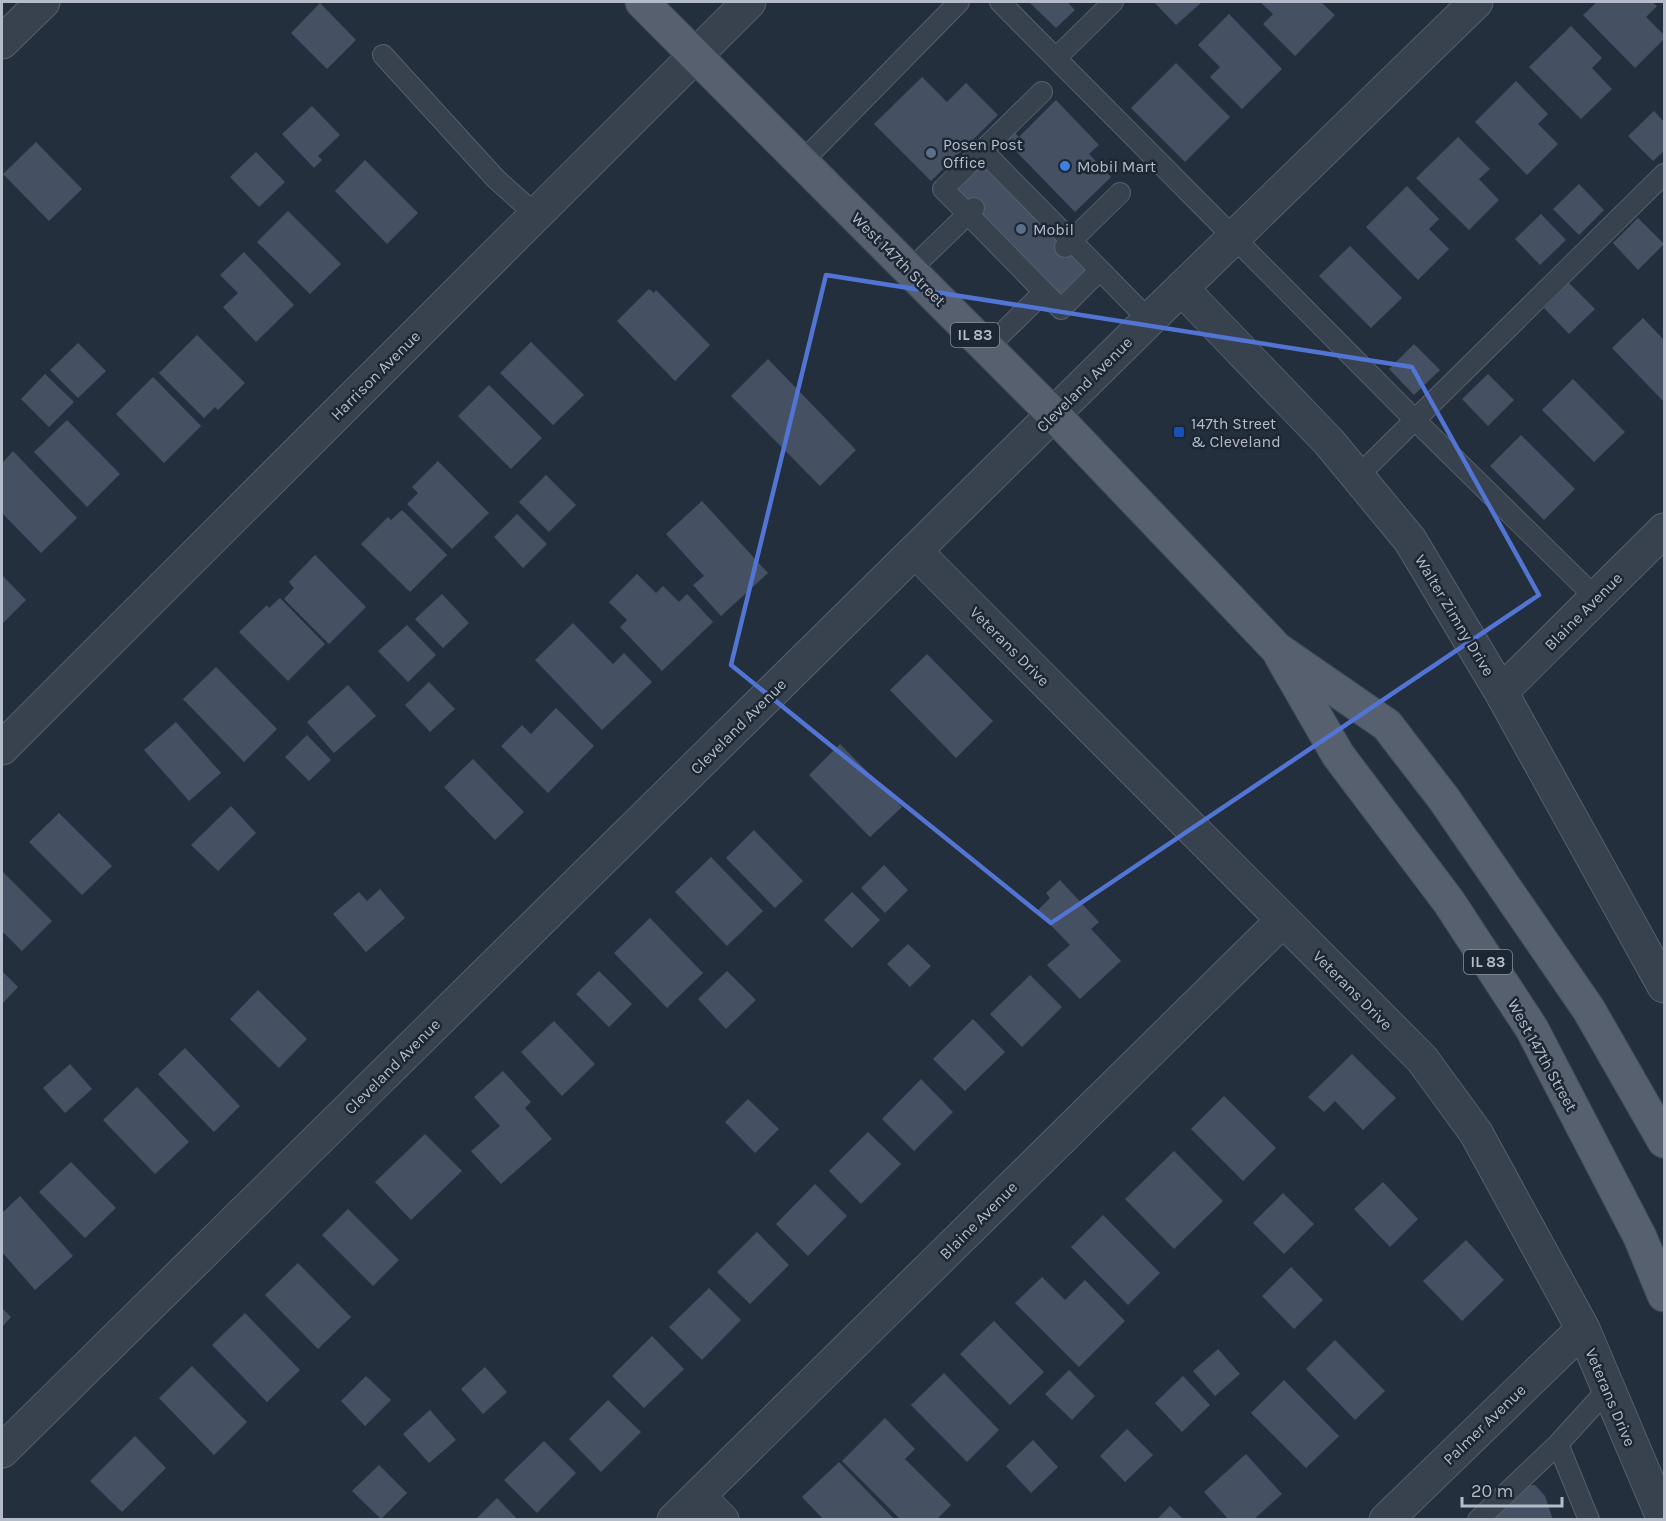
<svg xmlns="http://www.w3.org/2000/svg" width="1666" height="1521" font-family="Karla,sans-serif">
<rect width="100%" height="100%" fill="#242f3e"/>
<!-- building -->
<path fill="#455162" d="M1029,2H1067L1075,10L1056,28Z
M1154,2H1202L1176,25Z
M1260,2H1321L1335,15L1295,56L1263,24L1273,14Z
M1597,2H1652L1657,6L1646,17L1664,35V39L1635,68L1583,15Z
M320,3L356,40L327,69L291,33Z
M1229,14L1282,69L1242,109L1210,77L1220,67L1198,45Z
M1571,26L1602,58L1592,68L1612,89L1581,119L1529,67Z
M1176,63L1230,117L1185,162L1131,108Z
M922,77L947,102L966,83L998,115L931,181L874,124Z
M1516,81L1548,114L1538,124L1558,144L1527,175L1475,122Z
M1056,100L1099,145L1089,154L1111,177L1075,212L1006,141L1015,133L1019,137Z
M312,106L340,135L318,156L322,160L314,168L282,134Z
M1654,111L1664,122V151L1653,161L1628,136Z
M1458,137L1490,169L1479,179L1499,200L1469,230L1416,178Z
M36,142L82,189L49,221L3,174Z
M256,152L285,182L259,207L230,177Z
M365,160L418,213L387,244L335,191Z
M979,160L1088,271L1062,297L953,187Z
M1579,184L1604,210L1579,235L1553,209Z
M1407,186L1439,219L1429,229L1449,249L1418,280L1366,227Z
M288,211L341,264L310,294L257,242Z
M1541,214L1566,240L1540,265L1515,239Z
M1638,218L1664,244L1638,270L1613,243Z
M1350,246L1402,298L1371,328L1319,276Z
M244,252L294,305L256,342L223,307L238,293L220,275Z
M1569,283L1595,309L1569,334L1544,308Z
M649,289L654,293L656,290L710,345L675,381L617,321Z
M1643,318L1664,340V402L1612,348Z
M197,335L245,383L218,410L215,407L204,418L159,373Z
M531,342L584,395L553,425L500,373Z
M78,343L106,371L78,398L50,370Z
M1414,344L1440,370L1414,395L1389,369Z
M768,359L856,450L820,486L731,396Z
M45,374L74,402L49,427L21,399Z
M1488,374L1514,400L1488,426L1462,399Z
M153,377L201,426L164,463L116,414Z
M1573,379L1625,432L1594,462L1542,410Z
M489,385L542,438L511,469L458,416Z
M67,420L120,474L87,507L34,452Z
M1521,435L1575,489L1544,520L1490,466Z
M13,451L77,518L41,553L2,513V492L3,490L2,488V463Z
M438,461L489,513L452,549L407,504L418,493L412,487Z
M546,475L576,505L549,532L519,502Z
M702,501L768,573L721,616L693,585L704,576L666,534Z
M402,510L447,555L410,592L361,544L388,517L391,520Z
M517,514L547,544L523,568L494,537Z
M315,555L366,607L329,644L284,599L294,588L289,582Z
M637,574L656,593L663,586L679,602L687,594L713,622L662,671L620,627L627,620L609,602Z
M2,575L26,600L2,624Z
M442,594L469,623L443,648L415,619Z
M280,598L325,644L288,681L239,632L267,605L269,608Z
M573,623L613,664L624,653L652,682L602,730L535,660Z
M407,625L436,655L408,682L378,651Z
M927,654L993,721L956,758L890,690Z
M216,667L277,729L244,762L183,699Z
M429,682L455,709L430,732L405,705Z
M348,685L376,716L334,753L307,722Z
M556,708L594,746L548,793L501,746L522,725L531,734Z
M176,722L221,773L189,801L144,750Z
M307,735L331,760L309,781L285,757Z
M840,744L902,807L870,837L809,775Z
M473,759L524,812L495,840L444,787Z
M231,806L256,833L218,871L191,845Z
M59,813L112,866L82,895L29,842Z
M754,830L803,881L775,908L726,858Z
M711,857L763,911L727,946L675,892Z
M884,865L908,890L885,913L861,888Z
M2,871L52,921L22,951L2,931Z
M1060,880L1099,922L1091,929L1121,961L1080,999L1047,965L1070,945L1037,911L1050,898L1046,893Z
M380,889L405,918L366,952L333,914L359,892L367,901Z
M852,892L880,920L852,948L824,920Z
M650,918L703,973L667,1008L614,953Z
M908,944L931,966L910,987L887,964Z
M2,971L18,987L2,1004Z
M599,971L632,1004L609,1027L576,994Z
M727,971L756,1000L726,1029L698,999Z
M1030,975L1062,1007L1022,1047L990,1014Z
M258,990L307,1039L279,1068L230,1019Z
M973,1019L1005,1052L965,1091L933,1059Z
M554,1021L595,1064L562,1096L521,1052Z
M185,1048L240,1106L214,1132L158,1074Z
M1352,1054L1396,1098L1363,1130L1335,1101L1324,1112L1308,1097Z
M70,1064L92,1089L65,1113L43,1088Z
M503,1071L531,1102L525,1108L552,1139L501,1184L471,1151L500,1126L474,1097Z
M921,1079L953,1112L914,1151L882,1119Z
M137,1087L189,1142L155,1174L103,1120Z
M1224,1096L1276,1148L1243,1181L1191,1129Z
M748,1099L779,1129L755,1153L725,1122Z
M868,1132L901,1164L861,1204L829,1171Z
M425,1134L462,1171L411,1220L375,1182Z
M1174,1151L1223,1201L1174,1249L1125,1199Z
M71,1162L116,1208L85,1238L39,1192Z
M1383,1182L1418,1219L1390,1247L1354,1209Z
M815,1184L847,1216L808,1256L776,1224Z
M1283,1193L1314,1224L1284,1254L1253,1223Z
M20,1196L73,1256L35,1290L2,1252V1213Z
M348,1209L399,1260L373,1286L322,1235Z
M1103,1215L1160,1273L1128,1305L1071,1247Z
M757,1232L789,1265L750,1304L717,1272Z
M1466,1240L1504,1280L1462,1321L1423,1281Z
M298,1263L351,1317L318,1349L265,1295Z
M1291,1267L1323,1300L1294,1329L1262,1296Z
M1042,1277L1065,1300L1085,1280L1125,1321L1079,1367L1015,1303Z
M709,1288L741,1320L702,1360L669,1327Z
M2,1308L11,1317L2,1327Z
M245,1313L300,1370L267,1402L212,1345Z
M994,1321L1044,1372L1010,1405L960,1354Z
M652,1336L684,1369L644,1408L612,1376Z
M1335,1340L1385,1391L1355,1420L1306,1369Z
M1218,1349L1240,1374L1215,1396L1193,1371Z
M192,1366L247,1422L214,1455L159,1398Z
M485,1367L507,1392L483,1414L461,1389Z
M1069,1370L1095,1396L1072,1420L1045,1394Z
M944,1373L999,1430L967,1462L911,1405Z
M366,1376L391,1400L365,1426L341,1401Z
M1183,1376L1210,1405L1182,1432L1155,1403Z
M1284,1380L1339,1436L1306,1468L1251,1413Z
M608,1400L641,1432L601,1472L569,1439Z
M430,1410L456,1440L429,1463L403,1434Z
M885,1418L915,1449L905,1459L951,1505L936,1520H901L842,1461Z
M1127,1429L1153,1455L1125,1482L1100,1456Z
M135,1436L166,1468L122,1512L90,1481Z
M1033,1440L1058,1467L1031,1493L1006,1466Z
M544,1441L576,1473L537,1513L504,1480Z
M1246,1454L1282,1494L1253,1520H1229L1204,1492Z
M839,1462L895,1520H824L802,1497Z
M379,1465L407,1493L381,1519L352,1491Z
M1535,1485L1545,1496L1553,1520H1487L1521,1486Z
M497,1498L518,1520H475Z
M1170,1506L1184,1520H1156Z"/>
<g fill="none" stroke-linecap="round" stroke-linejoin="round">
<!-- service casing -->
<g stroke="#565f6c" stroke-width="22">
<path id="service" d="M1000,2L1415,420L1596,598
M383,55L496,179L535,214
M1056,58L1113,2
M982,150L1100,270
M802,162L959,2
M974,208L968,214L943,189L1042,92
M1065,247L1120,193
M910,270L968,214L1044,292L987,348
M1044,292L1061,309L1100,270L1149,320
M1358,476L1664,174
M1558,1444L1589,1520
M1478,1520L1558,1444L1608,1389"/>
</g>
<!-- minor casing -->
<g stroke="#565f6c" stroke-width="35">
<path id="minor" d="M2,42L43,2
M1182,289L1329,442L1410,540L1501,692L1664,986
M915,551L1422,1059L1476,1133L1583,1329L1664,1520
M1501,692L1664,530
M2,748L749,2
M2,1451L1149,320L1476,2
M698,1496L722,1520
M674,1520L1283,920
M1386,1520L1583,1329"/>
</g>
<!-- primary casing -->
<g stroke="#414a57" stroke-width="35">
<path id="primary" d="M642,2L1054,415L1277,649L1387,725L1444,799L1589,1010L1664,1141
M1281,656L1338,755L1449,902L1532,1029L1640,1237L1664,1295"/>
</g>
<!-- service -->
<use href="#service" stroke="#38414e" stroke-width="20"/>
<!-- minor -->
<use href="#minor" stroke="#38414e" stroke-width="33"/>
<!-- primary -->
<use href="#primary" stroke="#56606e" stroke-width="33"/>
</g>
<!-- marked area -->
<path fill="none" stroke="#5274d3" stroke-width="4.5" stroke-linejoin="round" d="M826,275L1412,367L1539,595L1051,923L731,665Z"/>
<!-- markers -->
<g fill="#5c6f8a" stroke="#1d2633" stroke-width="2">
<circle cx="931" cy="153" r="6"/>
<circle cx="1021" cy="229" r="6"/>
</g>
<circle fill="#3f7fe0" stroke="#1d2633" stroke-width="2" cx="1065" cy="166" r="6"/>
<rect fill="#1a4fb4" stroke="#1d2633" stroke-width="2" x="1173" y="426" width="12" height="12" rx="3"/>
<g text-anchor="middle" stroke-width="5" stroke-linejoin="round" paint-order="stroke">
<!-- shield labels -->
<g fill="#1d2633" stroke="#878f9c" stroke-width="1.5">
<rect x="951" y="323" width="48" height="24" rx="4.5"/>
<rect x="1464" y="950" width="48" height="24" rx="4.5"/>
</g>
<g font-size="15" font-weight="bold" fill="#b4bcc9">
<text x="975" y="340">IL 83</text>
<text x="1488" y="967">IL 83</text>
</g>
<!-- poi labels -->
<g font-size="16" fill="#b4bcc9" stroke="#1d2633" text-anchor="start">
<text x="943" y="150">Posen Post<tspan x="943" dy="18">Office</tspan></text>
<text x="1077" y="172">Mobil Mart</text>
<text x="1033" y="235">Mobil</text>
<text x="1191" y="429">147th Street<tspan x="1191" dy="18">&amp; Cleveland</tspan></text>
</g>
<!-- street labels -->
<g font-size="16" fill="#b4bcc9" stroke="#1d2633">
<text transform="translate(899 259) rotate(45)" y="6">West 147th Street</text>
<text transform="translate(375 375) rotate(-45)" y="6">Harrison Avenue</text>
<text transform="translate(1084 384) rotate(-45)" y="6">Cleveland Avenue</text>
<text transform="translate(1583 611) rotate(-45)" y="6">Blaine Avenue</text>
<text transform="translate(1455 615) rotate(59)" y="6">Walter Zimny Drive</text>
<text transform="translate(1010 646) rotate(45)" y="6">Veterans Drive</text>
<text transform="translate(738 726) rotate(-45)" y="6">Cleveland Avenue</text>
<text transform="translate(1353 990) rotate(45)" y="6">Veterans Drive</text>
<text transform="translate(1543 1055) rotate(61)" y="6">West 147th Street</text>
<text transform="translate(392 1066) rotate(-45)" y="6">Cleveland Avenue</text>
<text transform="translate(978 1220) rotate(-45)" y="6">Blaine Avenue</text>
<text transform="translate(1611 1397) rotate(67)" y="6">Veterans Drive</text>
<text transform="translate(1484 1424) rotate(-44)" y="6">Palmer Avenue</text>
</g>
</g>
<!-- border -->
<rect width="1666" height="1521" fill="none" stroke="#b4bcc9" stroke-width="6"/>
<!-- scale -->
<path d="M1462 1497v9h100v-9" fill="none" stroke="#b4bcc9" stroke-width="3"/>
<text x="1471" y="1497" font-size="18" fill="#b4bcc9" stroke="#1d2633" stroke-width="4.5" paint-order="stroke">20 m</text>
</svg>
